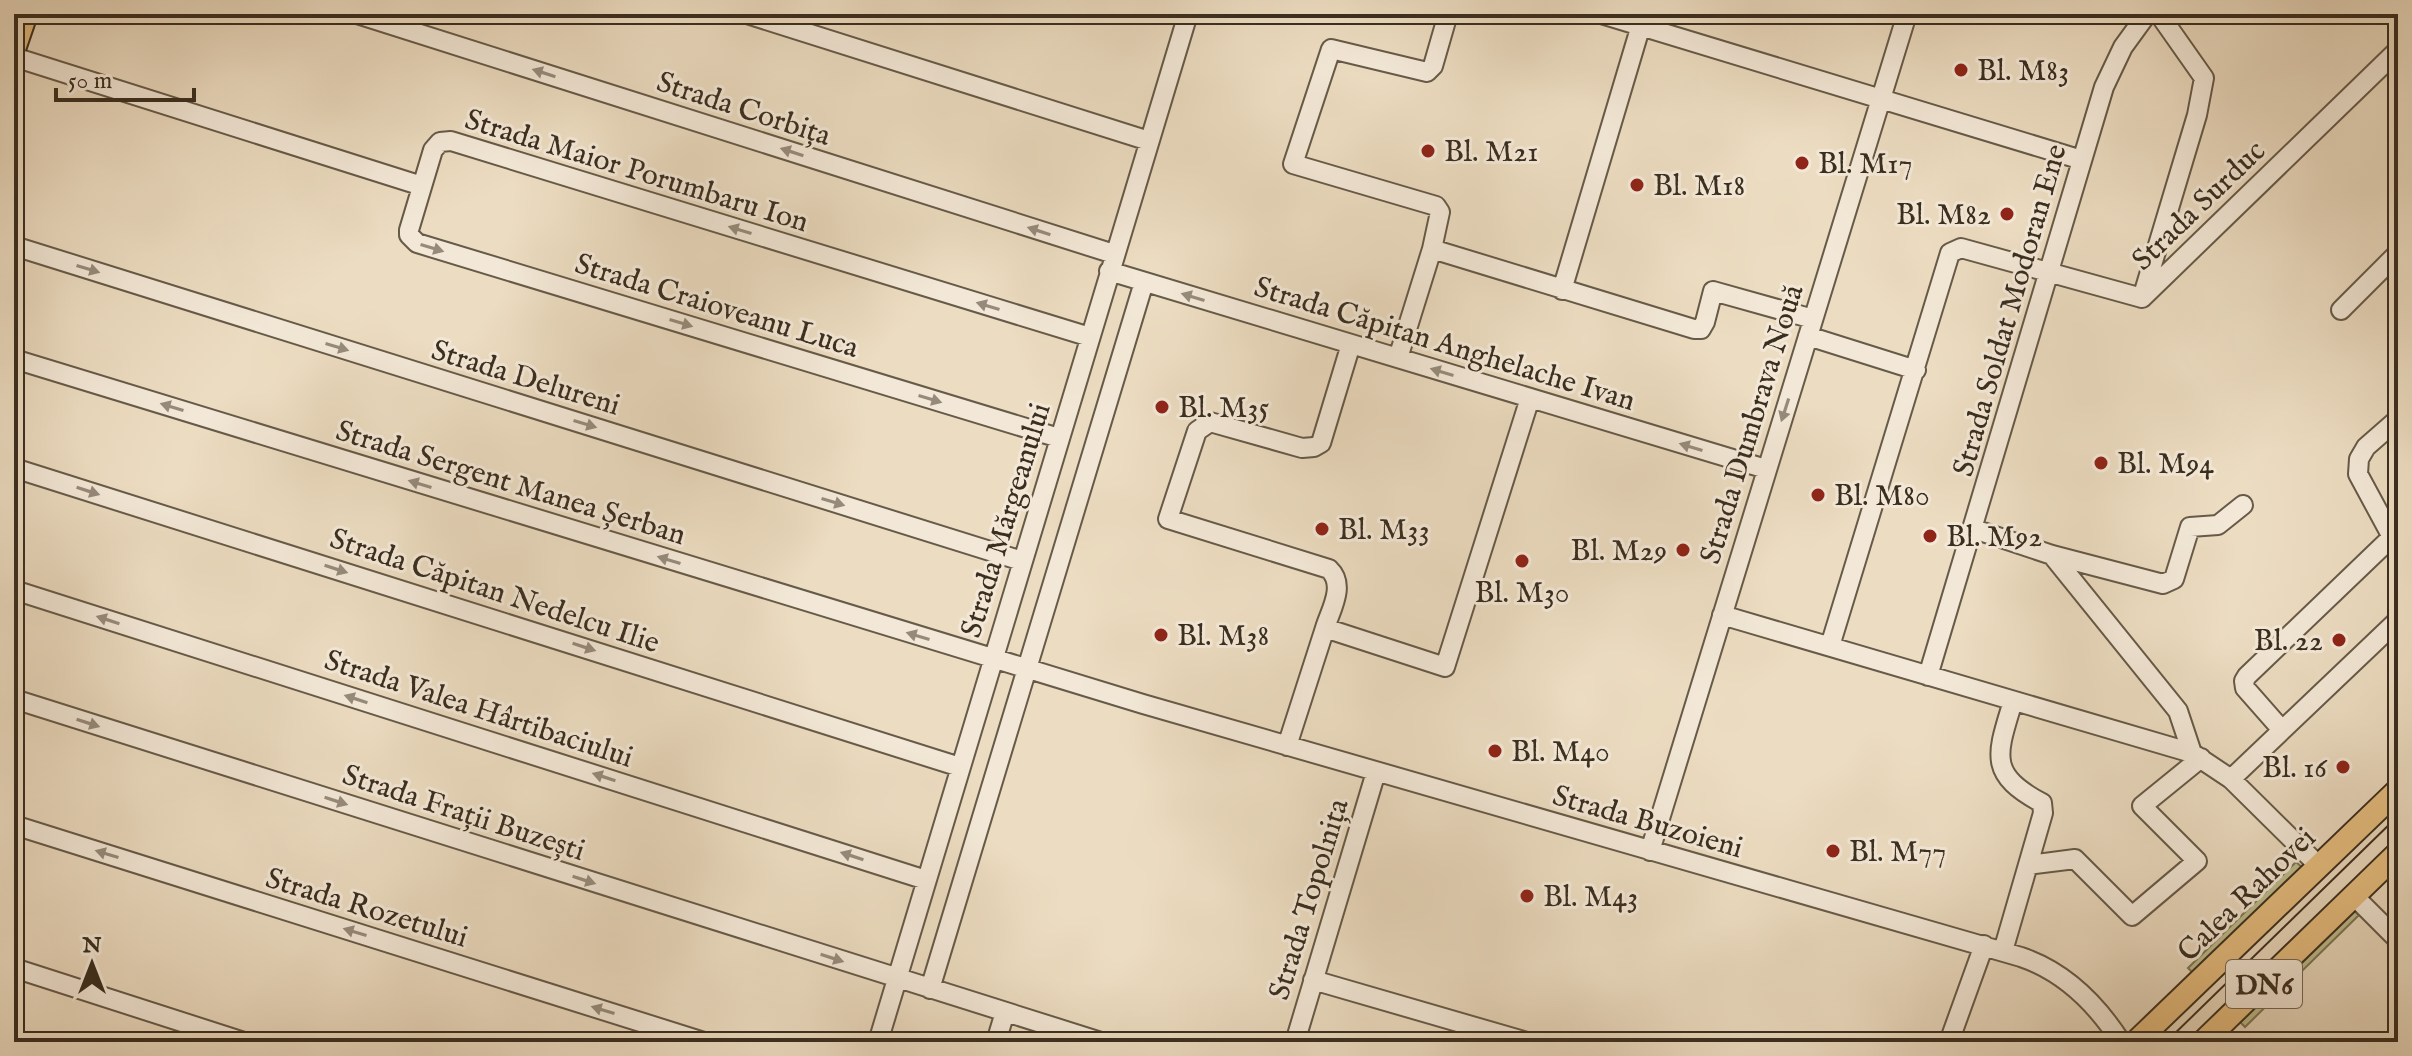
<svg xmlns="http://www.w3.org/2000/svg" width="2412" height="1056" font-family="'IM FELL English',serif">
<rect width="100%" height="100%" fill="#ecdcc1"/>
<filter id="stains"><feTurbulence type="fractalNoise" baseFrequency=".0025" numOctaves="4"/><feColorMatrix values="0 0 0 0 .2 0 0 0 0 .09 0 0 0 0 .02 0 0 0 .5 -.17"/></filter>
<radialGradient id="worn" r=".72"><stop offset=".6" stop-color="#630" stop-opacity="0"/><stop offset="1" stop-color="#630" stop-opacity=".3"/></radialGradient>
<!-- green -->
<path fill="#bebe8e" stroke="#7c7656" stroke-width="2" d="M2296,862L2304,869L2194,974L2188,968Z
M2352,909L2359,915L2245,1027L2238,1020Z"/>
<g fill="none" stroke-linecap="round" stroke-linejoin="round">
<!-- minor casing -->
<g stroke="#665a48" stroke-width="22">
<path id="minor" d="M357,14L1114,254
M747,14L1149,141
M1601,14L2082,160
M14,57L422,186
M14,246L1022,561
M1432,249L1694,329H1701L1705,322L1713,291L1813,319
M1109,271L1766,469
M1562,290L1641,25
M2143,295L2197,115L2204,78L2159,14
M2142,298L2398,50
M2341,310L2398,253
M1808,336L1916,370
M1351,344L1321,443L1314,447L1302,448L1210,422L1197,431L1168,519L1329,569C1346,585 1331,609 1325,628L1445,667L1530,398
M1398,358L1432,249L1440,212L1436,206L1293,164L1331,49L1427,72L1433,66L1448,14
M14,359L1143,704L2021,957C2065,972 2096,1003 2121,1042
M2398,419L2366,447L2359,459L2358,474L2392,537L2398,544
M1059,438L417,243L409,235V230L433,150L440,142L451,141L1090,337
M14,468L960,767
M1974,529L2052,555L2163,584L2174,579L2190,527L2218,525L2243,505
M2052,555L2178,711L2192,753
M14,590L926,880
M1722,615L2192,753L2231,779L2319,866
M1830,646L1950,253L1961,248L2142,298
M1928,676L2104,87L2123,47L2147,14
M14,699L1101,1042
M2282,730L2245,688L2244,681L2247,676L2392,537
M1287,746L1325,628
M2231,779L2398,620
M14,825L704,1042
M1650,851L1907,14
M2028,865L2075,859L2132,916L2197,861L2142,806L2201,758
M2354,896L2398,940
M2003,951L2043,813L2042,803C1987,774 1997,754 2013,701
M14,968L244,1042
M1313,980L1527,1042
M930,989L1144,282
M878,1042L1188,14
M996,1042L1005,1012
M1295,1042L1376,772
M1949,1042L1984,945"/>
</g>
<!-- major casing -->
<g stroke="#3a2e1f" stroke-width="26">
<path id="major" d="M14,49L26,14
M2136,1042L2398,790
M2203,1042L2398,853"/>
</g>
<!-- minor -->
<use href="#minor" stroke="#f3e8d7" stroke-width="18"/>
<!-- major -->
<use href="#major" stroke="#e6be80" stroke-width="22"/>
<!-- tram -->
<path stroke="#3a2e1f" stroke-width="2" d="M2166,1042L2398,816"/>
</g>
<!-- one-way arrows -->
<defs><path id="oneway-solid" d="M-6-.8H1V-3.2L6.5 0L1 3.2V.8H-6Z" transform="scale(2)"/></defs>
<g fill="#968b7b">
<use href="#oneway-solid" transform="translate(544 73) rotate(-162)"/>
<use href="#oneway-solid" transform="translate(792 152) rotate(-162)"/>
<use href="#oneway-solid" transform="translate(740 230) rotate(-163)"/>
<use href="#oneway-solid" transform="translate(1039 231) rotate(-162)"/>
<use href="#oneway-solid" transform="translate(432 248) rotate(17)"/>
<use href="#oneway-solid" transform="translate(88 269) rotate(17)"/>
<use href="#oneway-solid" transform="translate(1193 297) rotate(-163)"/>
<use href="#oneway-solid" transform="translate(988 306) rotate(-163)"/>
<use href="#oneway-solid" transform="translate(681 323) rotate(17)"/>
<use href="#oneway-solid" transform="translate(337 347) rotate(17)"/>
<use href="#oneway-solid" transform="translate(1442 372) rotate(-163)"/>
<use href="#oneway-solid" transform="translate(930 399) rotate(17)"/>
<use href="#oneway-solid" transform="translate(172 407) rotate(-163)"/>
<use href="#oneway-solid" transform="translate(1785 410) rotate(108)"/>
<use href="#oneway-solid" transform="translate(585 424) rotate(17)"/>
<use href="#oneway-solid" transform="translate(1691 447) rotate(-163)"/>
<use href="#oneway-solid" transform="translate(420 484) rotate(-163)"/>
<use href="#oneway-solid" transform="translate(88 491) rotate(18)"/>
<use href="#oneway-solid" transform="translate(833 502) rotate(17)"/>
<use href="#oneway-solid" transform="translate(669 560) rotate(-163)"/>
<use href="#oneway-solid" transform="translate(336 569) rotate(18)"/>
<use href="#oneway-solid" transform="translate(108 620) rotate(-162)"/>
<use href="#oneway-solid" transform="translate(918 636) rotate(-163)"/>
<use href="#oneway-solid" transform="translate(584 647) rotate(18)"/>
<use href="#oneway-solid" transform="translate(356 699) rotate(-162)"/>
<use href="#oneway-solid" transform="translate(88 723) rotate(18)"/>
<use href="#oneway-solid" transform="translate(604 777) rotate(-162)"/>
<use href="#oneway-solid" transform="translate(336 801) rotate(18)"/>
<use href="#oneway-solid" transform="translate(107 854) rotate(-163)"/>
<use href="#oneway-solid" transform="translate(852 856) rotate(-162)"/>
<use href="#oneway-solid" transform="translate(584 880) rotate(18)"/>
<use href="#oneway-solid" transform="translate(355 932) rotate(-163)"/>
<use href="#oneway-solid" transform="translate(832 958) rotate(18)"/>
<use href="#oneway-solid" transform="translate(603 1010) rotate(-163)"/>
</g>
<!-- markers -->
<g fill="#8f2418" stroke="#f3e8d7" stroke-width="3">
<circle cx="1961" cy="70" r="8"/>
<circle cx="1428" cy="151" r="8"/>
<circle cx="1802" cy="163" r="8"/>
<circle cx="1637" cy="185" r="8"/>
<circle cx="2007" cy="214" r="8"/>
<circle cx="1162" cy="407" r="8"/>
<circle cx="2101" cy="463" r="8"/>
<circle cx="1818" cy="495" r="8"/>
<circle cx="1322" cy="529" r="8"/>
<circle cx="1930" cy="536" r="8"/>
<circle cx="1683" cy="550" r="8"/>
<circle cx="1522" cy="561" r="8"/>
<circle cx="1161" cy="635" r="8"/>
<circle cx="2339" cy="640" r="8"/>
<circle cx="1495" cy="751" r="8"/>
<circle cx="2343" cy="767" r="8"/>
<circle cx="1833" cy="851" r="8"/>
<circle cx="1527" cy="896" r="8"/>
</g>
<g text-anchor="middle" stroke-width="6" stroke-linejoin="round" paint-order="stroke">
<!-- shield labels -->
<rect fill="#f3e8d7" stroke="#726656" stroke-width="2" x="2226" y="960" width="76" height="48" rx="6"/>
<g font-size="28" font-weight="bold" fill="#3a2e1f">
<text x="2264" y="994">DN6</text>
</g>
<!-- poi labels -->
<g font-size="30" fill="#3a2e1f" stroke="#f3e8d7" text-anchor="start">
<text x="1977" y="80">Bl. M83</text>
<text x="1444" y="161">Bl. M21</text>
<text x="1818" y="173">Bl. M17</text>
<text x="1653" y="195">Bl. M18</text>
<text x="1991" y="224" text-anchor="end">Bl. M82</text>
<text x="1178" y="417">Bl. M35</text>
<text x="2117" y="473">Bl. M94</text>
<text x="1834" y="505">Bl. M80</text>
<text x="1338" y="539">Bl. M33</text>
<text x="1946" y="546">Bl. M92</text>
<text x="1667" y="560" text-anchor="end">Bl. M29</text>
<text x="1522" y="602" text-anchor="middle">Bl. M30</text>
<text x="1177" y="645">Bl. M38</text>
<text x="2323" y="650" text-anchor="end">Bl. 22</text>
<text x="1511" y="761">Bl. M40</text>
<text x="2327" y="777" text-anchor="end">Bl. 16</text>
<text x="1849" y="861">Bl. M77</text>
<text x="1543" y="906">Bl. M43</text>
</g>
<!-- street labels -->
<g font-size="30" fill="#3a2e1f" stroke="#f3e8d7">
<text transform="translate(744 108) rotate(18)" y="10">Strada Corbița</text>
<text transform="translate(637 170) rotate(17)" y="10">Strada Maior Porumbaru Ion</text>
<text transform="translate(2198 205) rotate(-44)" y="10">Strada Surduc</text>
<text transform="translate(717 305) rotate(17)" y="10">Strada Craioveanu Luca</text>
<text transform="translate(2009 310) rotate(-74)" y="10">Strada Soldat Modoran Ene</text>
<text transform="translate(1445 343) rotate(17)" y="10">Strada Căpitan Anghelache Ivan</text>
<text transform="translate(526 377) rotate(17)" y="10">Strada Delureni</text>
<text transform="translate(1751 424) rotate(-73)" y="10">Strada Dumbrava Nouă</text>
<text transform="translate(511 482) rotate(17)" y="10">Strada Sergent Manea Șerban</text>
<text transform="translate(1005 520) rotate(-73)" y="10">Strada Mărgeanului</text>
<text transform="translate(495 590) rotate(18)" y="10">Strada Căpitan Nedelcu Ilie</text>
<text transform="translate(479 708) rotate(18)" y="10">Strada Valea Hârtibaciului</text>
<text transform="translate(464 812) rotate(18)" y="10">Strada Frații Buzești</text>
<text transform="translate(1648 821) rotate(16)" y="10">Strada Buzoieni</text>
<text transform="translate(2246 894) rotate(-44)" y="10">Calea Rahovei</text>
<text transform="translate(1308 899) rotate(-73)" y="10">Strada Topolnița</text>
<text transform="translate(367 907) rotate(17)" y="10">Strada Rozetului</text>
</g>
</g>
<!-- margin -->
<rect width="2412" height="1056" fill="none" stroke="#ecdcc1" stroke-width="48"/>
<rect x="16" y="16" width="2380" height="1024" fill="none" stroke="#3a2e1f" stroke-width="4"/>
<rect x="24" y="24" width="2364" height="1008" fill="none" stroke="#3a2e1f" stroke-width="2"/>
<!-- north arrow -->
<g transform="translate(92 964)" stroke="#f3e8d7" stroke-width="6" paint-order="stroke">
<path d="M0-6L14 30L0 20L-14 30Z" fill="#3a2e1f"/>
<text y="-12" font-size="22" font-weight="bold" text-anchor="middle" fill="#3a2e1f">N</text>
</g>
<!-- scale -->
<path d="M56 88v12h138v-12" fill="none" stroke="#3a2e1f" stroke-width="4"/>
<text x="68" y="88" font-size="24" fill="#3a2e1f" stroke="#f3e8d7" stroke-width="6" paint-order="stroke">50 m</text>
<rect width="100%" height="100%" filter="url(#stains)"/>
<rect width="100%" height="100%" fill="url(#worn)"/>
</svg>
